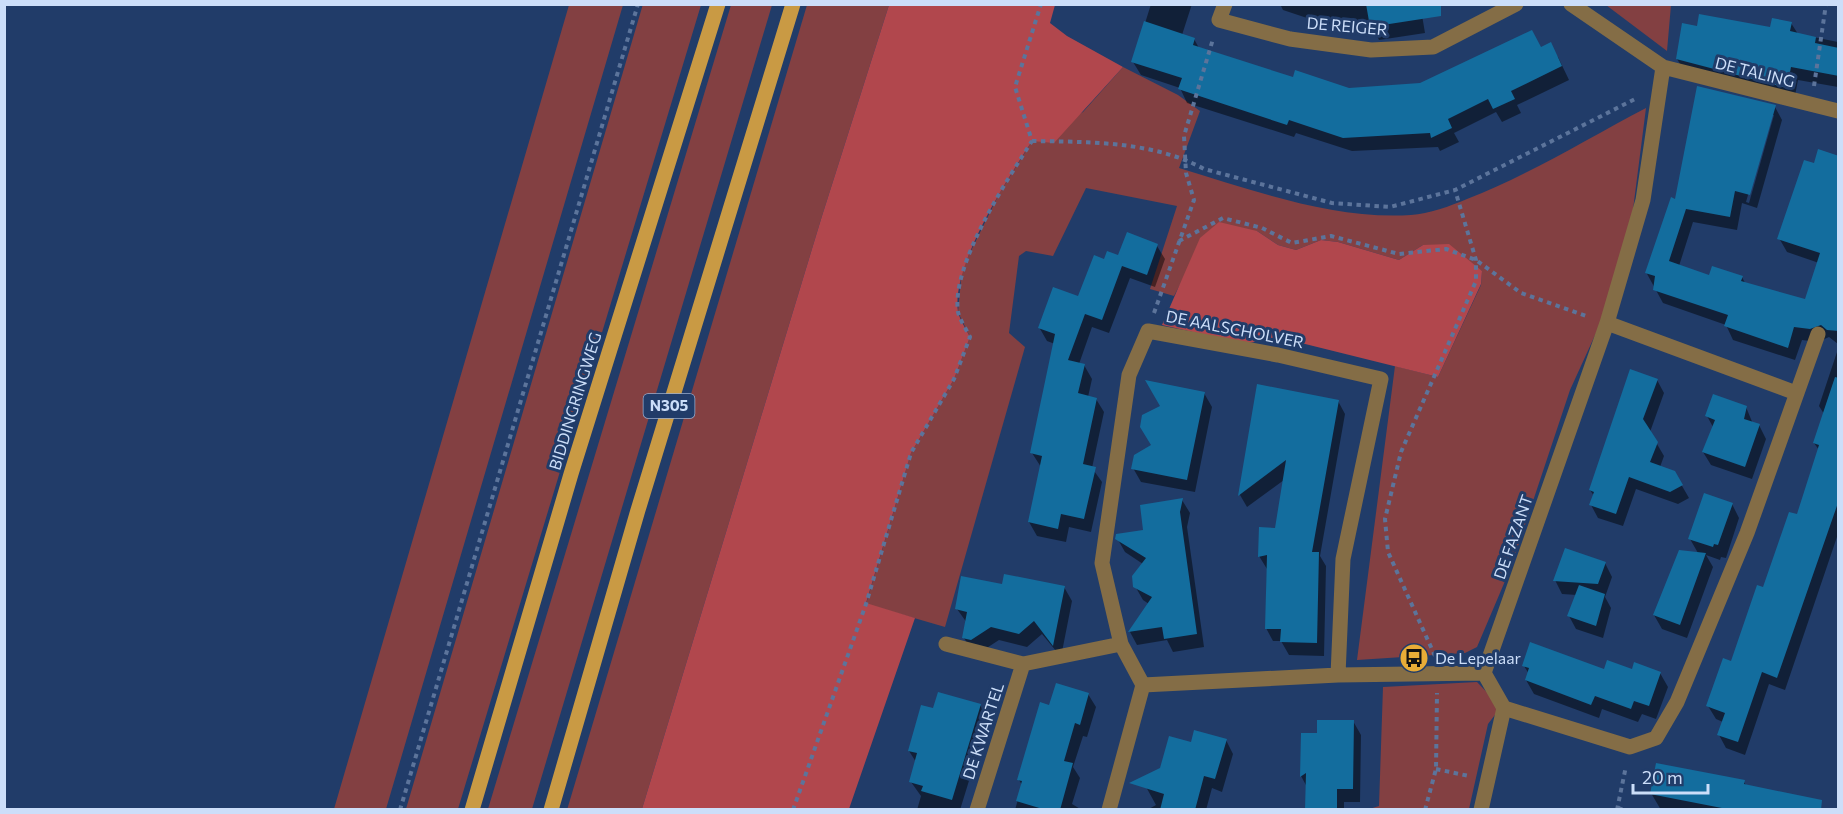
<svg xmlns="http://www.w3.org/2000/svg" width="1843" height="814" font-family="Commissioner,sans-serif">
<rect width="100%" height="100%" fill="#213c69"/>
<!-- green -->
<path fill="#834042" d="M643,4L701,5L458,809H406Z
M569,5H623L386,809H334Z
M731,5H772L532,809H488Z
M807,5H889L822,216L642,809L567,810Z
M1606,5H1671L1667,51Z
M1123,67L1178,95L1200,111L1179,168C1253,190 1332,220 1411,215C1429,214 1450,206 1467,199C1529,175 1587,139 1646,108L1630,233L1606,311L1570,390L1511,567L1477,647L1465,653L1357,660L1395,366L1438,377L1481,285L1482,271L1423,245L1399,260L1338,242L1321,240L1296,250L1278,245L1257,231L1185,275L1174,296L1150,289L1177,206L1086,188L1053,256L1026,251L1019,256L1009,333L1025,347L945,627L866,604L911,453L954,379L970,337L958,312L962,269L999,194L1032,141L1083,112Z
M1477,682L1501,707L1488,724L1469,809L1366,810L1379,806L1383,687Z"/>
<!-- forest -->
<path fill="#b1474d" d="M889,5H1055L1050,23L1067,36L1123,67L1054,143L1032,141C1007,180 951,265 958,312C960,320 966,329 970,337L954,379L911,453L866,603L915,618L849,809H642L822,216Z
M1219,222L1257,231L1278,245L1296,250L1321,240L1338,242L1399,260L1423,245L1449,244L1482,271L1481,284L1438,377L1277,337L1245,344L1162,325L1200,238Z"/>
<!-- shadow -->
<path fill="#0007" fill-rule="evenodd" d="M1151,4H1192L1182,35L1194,39L1199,48L1294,79L1349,89L1421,85L1541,48L1558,57L1569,80L1517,105L1521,113L1502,122L1496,112L1454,133L1459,142L1440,151L1438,147L1352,151L1296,133L1294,137L1187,103L1180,88L1141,75L1133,62Z
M1280,4H1433L1422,15L1425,33L1379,40L1371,23L1365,24L1362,19L1328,25L1283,10Z
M1791,23L1798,34L1838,42V87L1798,80L1794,101L1685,72L1677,59L1698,28L1771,29Z
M1775,107L1782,120L1757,208L1742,203L1737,230L1693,222L1679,266L1710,277H1742L1745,283L1806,301L1819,263L1787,252L1779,238L1814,165L1838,158V344L1829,337L1818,342L1802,340L1795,360L1733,340L1726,325L1663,303L1646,272L1677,201ZM1771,115H1774L1749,203L1746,202Z
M1157,246L1165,259L1155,287L1130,278L1109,333L1092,327L1079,364L1084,365L1092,379L1088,397L1096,399L1104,412L1092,468L1102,482L1091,532L1069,527L1066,542L1037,536L1029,522L1041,467L1032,453L1055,344L1047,341L1039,327L1079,298L1105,261Z
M1838,349V534L1785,690L1769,684L1745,755L1726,748L1719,735L1723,722L1716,719L1708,706L1732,663L1798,516L1819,450L1814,443L1824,414L1819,406Z
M1657,380L1664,393L1650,432L1664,456L1660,467L1674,472L1689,498L1678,504L1636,489L1623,526L1598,518L1591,505L1594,496L1590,490Z
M1258,386L1338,401L1345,414L1320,556L1326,566L1324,656L1289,655L1281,641H1273L1266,628L1267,569L1259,556L1276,529L1284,480L1247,507L1240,495Z
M1204,393L1212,407L1195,492L1141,482L1133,468Z
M1746,407L1753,424L1759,425L1766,439L1752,479L1711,465L1703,452L1713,427L1707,416Z
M1182,500L1190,513L1187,527L1204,647L1173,652L1167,640L1137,645L1130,632L1149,604L1143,600L1135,586L1143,564L1125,552L1117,538L1145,532Z
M1732,504L1739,518L1726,558L1721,557L1720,560L1706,555L1713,567L1687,638L1662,629L1654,615L1698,553L1690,539Z
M1605,563L1612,577L1605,597L1611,608L1603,638L1576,629L1569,616L1577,595L1562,594L1555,580Z
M1003,586L1064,587L1072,601L1061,657L1042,634L1027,647L999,640L979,653L972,651L964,638L967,623L957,609Z
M1524,666L1660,673L1668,687L1656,719L1642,714L1638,722L1602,709L1599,718L1534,694L1526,680L1529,674Z
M1088,694L1096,707L1087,737L1083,736L1073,767L1080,778L1072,804L1082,810H1015L1022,785L1019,780L1050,707Z
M980,705L988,719L960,810H917L921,796L911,782L916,762L909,751L934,710Z
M1353,721L1361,735L1360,802H1344V810H1307V787L1301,776L1303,734H1319Z
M1226,740L1233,754L1222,792L1212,788L1206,810H1147L1156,805L1145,785L1161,769L1192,744Z
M1744,782L1747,787L1808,810H1661L1651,793Z"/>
<!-- building -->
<path fill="#136d9e" d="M1366,4H1441V16L1370,27Z
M1699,14L1770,27L1772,18L1792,22L1790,31L1816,37L1815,43L1839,48V76L1791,67L1787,88L1676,59L1682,23L1697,26Z
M1144,21L1195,38L1193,45L1293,77L1295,70L1349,88L1420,83L1532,30L1541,47L1551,42L1562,66L1511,91L1515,99L1493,109L1488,99L1448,119L1452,128L1431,138L1430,133L1343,138L1289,120L1287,125L1178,89L1182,78L1131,62Z
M1697,86L1776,105L1750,195L1735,191L1730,217L1686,209L1669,261L1709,275L1712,266L1743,276L1741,281L1805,299L1820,253L1777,239L1804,160L1814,163L1818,149L1839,156V331L1827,330L1821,325L1810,329L1794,327L1788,348L1724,326L1728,315L1653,290L1655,276L1645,273L1671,197L1675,199Z
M1127,232L1158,244L1147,275L1122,266L1102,320L1085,314L1068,360L1085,364L1078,393L1097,398L1083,464L1096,467L1084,519L1061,514L1058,529L1028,522L1042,456L1030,453L1055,334L1038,328L1053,287L1078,296L1094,255L1104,259L1107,251L1118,255Z
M1630,369L1658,379L1643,419L1658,442L1650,462L1675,471L1683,485L1670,492L1629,477L1616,514L1589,505L1594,492L1589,490Z
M1835,377L1839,378V500L1777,678L1762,672L1738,742L1717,735L1725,713L1706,706L1723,658L1731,661L1757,585L1763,587L1789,512L1797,514L1819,445L1813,443Z
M1145,380L1205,392L1187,480L1131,469L1134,455L1151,445L1140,427L1142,415L1160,406Z
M1257,384L1339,400L1312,552H1319L1317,643L1280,642L1281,629H1265L1267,555L1258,557L1259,527L1275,528L1286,460L1238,496Z
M1713,394L1747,406L1744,419L1760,424L1745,467L1702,452L1715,420L1705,416Z
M1704,493L1733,503L1718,545L1714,544L1713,547L1688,539Z
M1183,498L1180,512L1197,634L1164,639L1162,627L1128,632L1152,597L1133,587L1132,576L1146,558L1115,539L1116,534L1143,530L1140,505Z
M1565,548L1606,562L1598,584L1553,581Z
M1679,550L1706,553L1680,625L1653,615Z
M1004,574L1065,586L1053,646L1034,621L1019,634L991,627L971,640L962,638L967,612L955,609L961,576L1002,584Z
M1579,585L1605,594L1596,626L1567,616Z
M1530,642L1604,669L1607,660L1632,669L1634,662L1661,672L1649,706L1634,701L1631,709L1595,696L1591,705L1525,680L1529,668L1522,666Z
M1056,683L1089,693L1080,725L1075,723L1064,761L1073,763L1060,810H1046L1016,801L1022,781L1017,780L1040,702L1049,705Z
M938,692L981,704L952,800L921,791L923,786L909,782L917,753L908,751L921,705L933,708Z
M1317,720H1354L1353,789H1337V810H1305L1306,773L1300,777L1301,733H1317Z
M1194,730L1227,739L1215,779L1204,776L1195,810H1160L1164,794L1129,783L1160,768L1169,736L1191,742Z
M1656,763L1745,780L1744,784L1822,800L1821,810H1732L1650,794Z"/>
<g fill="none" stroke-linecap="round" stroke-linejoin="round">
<!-- path -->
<path stroke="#5c749b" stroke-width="4" stroke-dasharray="4.5 4.5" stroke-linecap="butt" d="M1814,86L1826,4
M1032,141C1090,142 1153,141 1204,169L1332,203L1390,207L1455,190L1637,98
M1179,241L1223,218L1262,228L1292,243L1331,236L1399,254L1446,249L1476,260L1521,293L1589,317
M1154,313L1194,200L1186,173L1184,136L1213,39
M1435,656L1388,552L1385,519L1401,452L1476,281V260L1455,190
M1436,769L1469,776
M1618,808L1624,810
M400,810L638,4
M793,810L866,604L911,453L954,379L970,337C966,329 960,320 958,312C951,265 1007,180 1032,141L1015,87L1041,4
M1425,810L1436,769L1437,693
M1617,810L1626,766"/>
<!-- minor -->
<path stroke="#846d46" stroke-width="15" d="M1225,4L1219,20L1290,39L1371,50L1433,47L1516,4
M1663,67L1838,111
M1607,323L1796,393
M946,644L1023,664
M1484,673L1504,708L1630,747L1656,738L1677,702L1747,533L1818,334
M1143,685L1121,644L1102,563L1129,375L1148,331L1278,355L1381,379L1343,559L1338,675
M977,810L1023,664L1121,644
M1109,810L1143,685L1338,675L1484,673L1607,323L1643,200L1663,67L1571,4
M1481,810L1504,708"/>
<!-- major -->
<path stroke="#c99a44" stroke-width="15" d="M472,810L571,474L718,4
M551,810L638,510L793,4"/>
</g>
<!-- icons -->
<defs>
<g id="bus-disc" transform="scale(1.5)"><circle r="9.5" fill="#e8ac37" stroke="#213c69"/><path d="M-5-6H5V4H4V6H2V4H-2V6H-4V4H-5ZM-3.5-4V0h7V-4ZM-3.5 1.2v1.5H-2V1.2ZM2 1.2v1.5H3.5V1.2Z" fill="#111"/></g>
</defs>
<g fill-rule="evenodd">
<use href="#bus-disc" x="1414" y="658"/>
</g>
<g text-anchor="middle" stroke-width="6" stroke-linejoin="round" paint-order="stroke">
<!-- shield labels -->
<rect fill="#213c69" stroke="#99adce" stroke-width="1.5" x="643.5" y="394" width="51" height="24" rx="4.5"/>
<g font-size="15" font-weight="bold" fill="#ccdef9">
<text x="669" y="411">N305</text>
</g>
<!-- street labels -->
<g font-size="16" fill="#ccdef9" stroke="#213c69">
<text transform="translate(1347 26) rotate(5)" y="6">DE REIGER</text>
<text transform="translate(1755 72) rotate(14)" y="6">DE TALING</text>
<text transform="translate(1235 329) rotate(11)" y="6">DE AALSCHOLVER</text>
<text transform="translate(575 401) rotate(-73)" y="6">BIDDINGRINGWEG</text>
<text transform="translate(1513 537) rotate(-71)" y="6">DE FAZANT</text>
<text transform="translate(983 731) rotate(-72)" y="6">DE KWARTEL</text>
</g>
<!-- poi labels -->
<g font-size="16" fill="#ccdef9" stroke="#213c69" text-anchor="start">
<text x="1435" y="664">De Lepelaar</text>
</g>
</g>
<!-- border -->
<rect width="1843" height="814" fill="none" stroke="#ccdef9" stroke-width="12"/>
<!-- scale -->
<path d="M1633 784v9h75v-9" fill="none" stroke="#ccdef9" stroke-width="3"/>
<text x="1642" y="784" font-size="18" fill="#ccdef9" stroke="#213c69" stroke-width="4.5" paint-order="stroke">20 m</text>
</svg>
